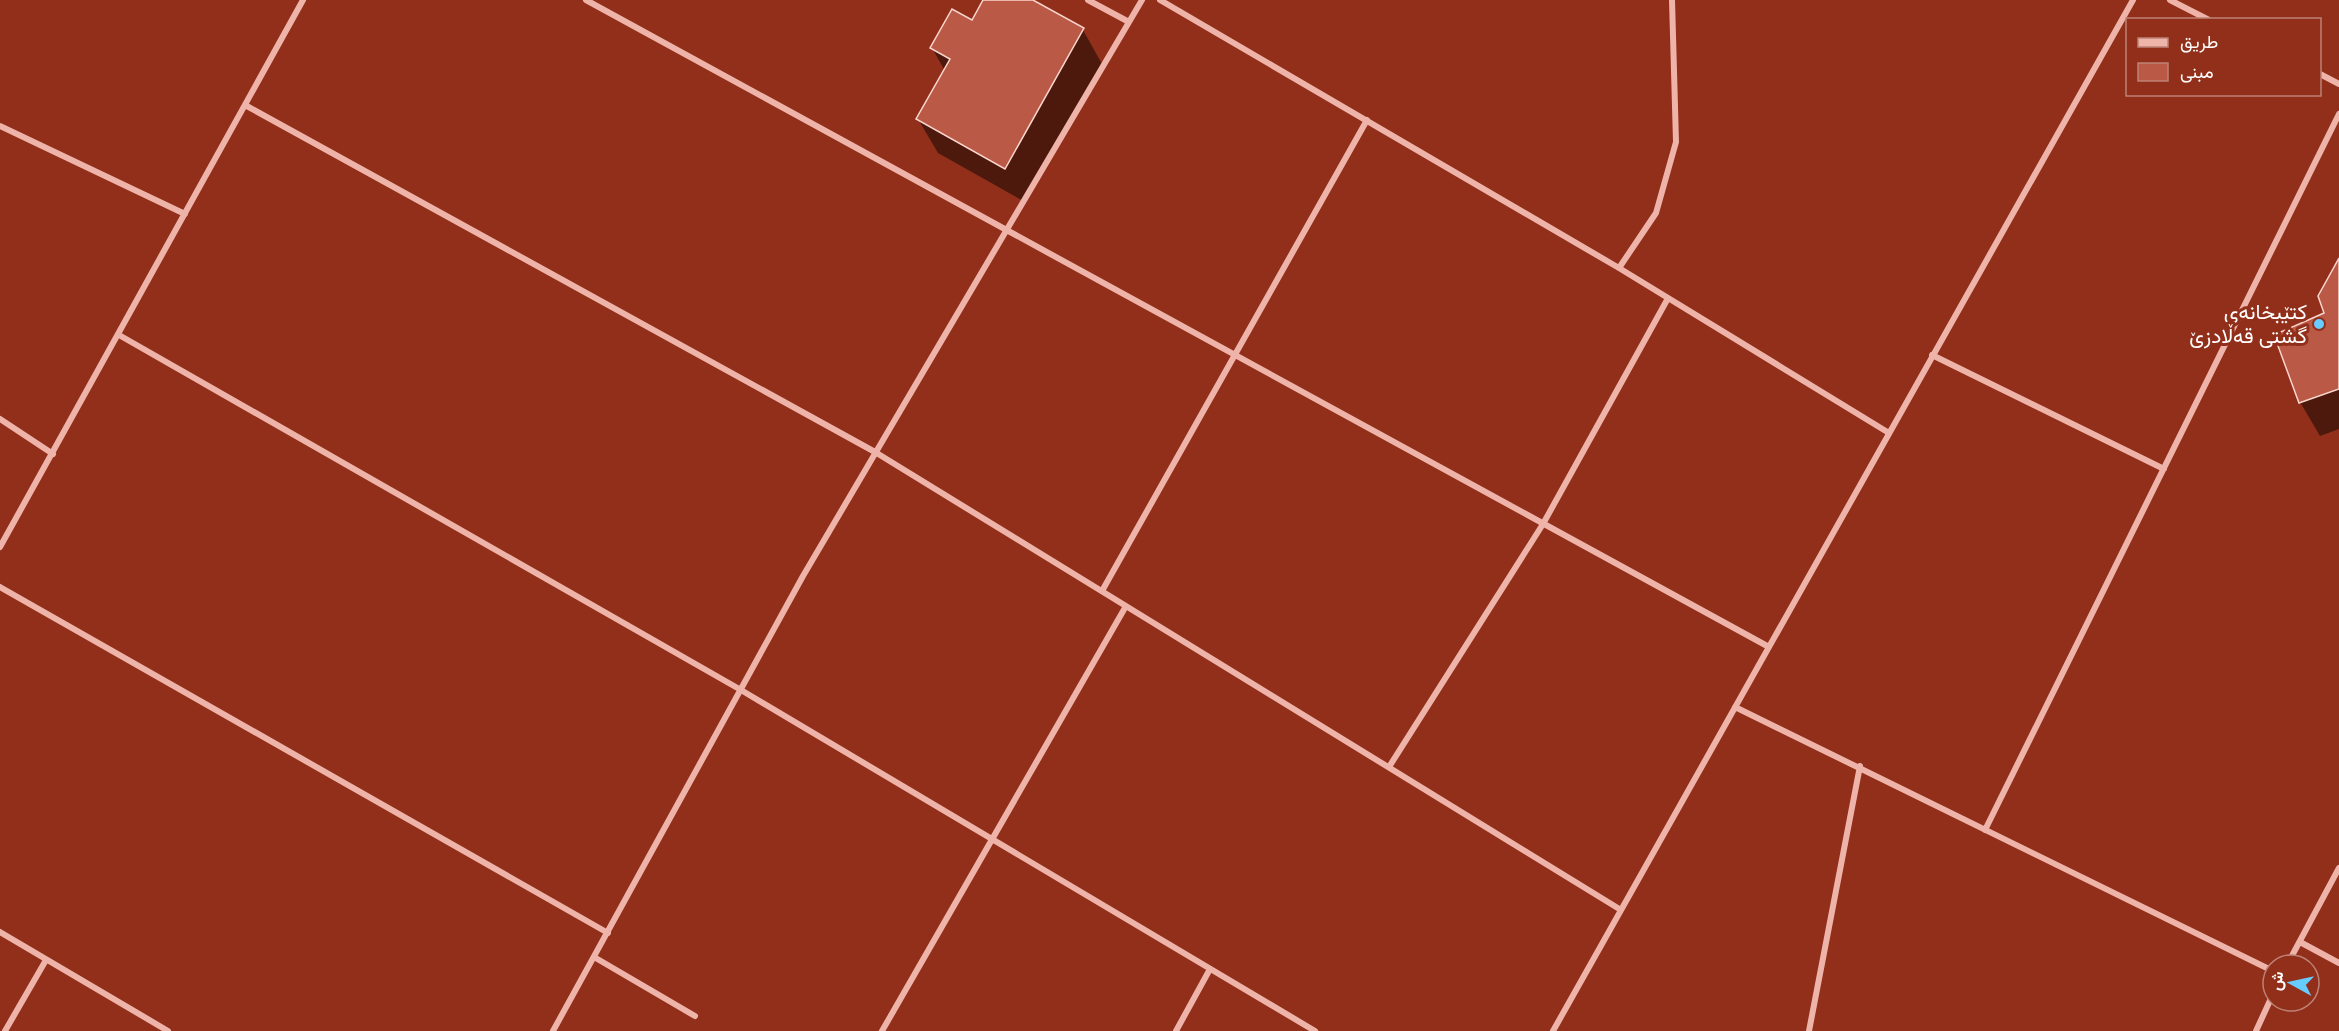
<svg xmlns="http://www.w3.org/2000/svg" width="2339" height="1031" font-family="Figtree,Vazirmatn,sans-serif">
<rect width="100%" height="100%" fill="#912f1a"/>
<!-- shadow -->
<path fill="#0007" d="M984,0H1030L1083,30L1102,64L1025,202L938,153L918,119L945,71L932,48L972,22Z
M2339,261V429L2320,436L2300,402Z"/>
<!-- building -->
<path fill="#ba5a46" stroke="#fbd6cf" stroke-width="1.5" d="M983,0H1033L1084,28L1005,169L916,119L950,59L930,48L952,9L972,20Z
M2339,258V389L2299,403L2274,335L2324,313L2318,296Z"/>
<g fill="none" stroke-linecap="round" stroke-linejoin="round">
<!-- street -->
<path stroke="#efb4a9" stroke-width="6" d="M586,0L1769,647
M1088,0L1129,22
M1160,0L1619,268L1889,433
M2170,0L2209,20
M2320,74L2339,84
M245,105L875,452L1621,910
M0,126L185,214
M1619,268L1656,213L1676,142L1672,0
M119,335L741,690L1315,1031
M1932,355L2164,469
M0,419L53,454
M0,547L303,0
M0,587L608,933
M1102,591L1367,120
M1735,707L2273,971
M1389,767L1543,524L1667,300
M1985,830L2339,114
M0,932L168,1031
M2300,942L2339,963
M594,957L695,1016
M2287,965L2339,868
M5,1031L46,960
M553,1031L803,576L1142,0
M882,1031L1126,606
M1176,1031L1210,969
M1553,1031L2133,0
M1809,1031L1860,766
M2256,1031L2273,994"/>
</g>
<!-- markers -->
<circle fill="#67cdff" stroke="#912f1a" stroke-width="2" cx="2319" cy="324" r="6"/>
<g text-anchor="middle" stroke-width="6" stroke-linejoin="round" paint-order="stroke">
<!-- poi labels -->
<g font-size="21" fill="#fff" stroke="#912f1a" text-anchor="end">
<text x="2307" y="319">کتێبخانەی<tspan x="2307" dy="24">گشتی قەڵادزێ</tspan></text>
</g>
</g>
<!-- legend -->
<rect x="2126" y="18" width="195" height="78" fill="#912f1a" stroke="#bd8276" stroke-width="1.5"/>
<rect x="2138" y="38" width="30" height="9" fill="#efb4a9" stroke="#bd8276" stroke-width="1.5"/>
<text x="2180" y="48" font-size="18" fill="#ffffff">طريق</text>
<rect x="2138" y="63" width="30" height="18" fill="#ba5a46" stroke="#bd8276" stroke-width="1.5"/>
<text x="2180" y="78" font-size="18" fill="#ffffff">مبنى</text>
<!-- north arrow -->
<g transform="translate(2291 983) rotate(278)"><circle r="28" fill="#912f1a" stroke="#bd8276" stroke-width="1.5"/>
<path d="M0-4.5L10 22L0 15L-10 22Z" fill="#67cdff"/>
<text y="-9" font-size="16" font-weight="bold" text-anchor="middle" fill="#ffffff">ش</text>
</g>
</svg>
